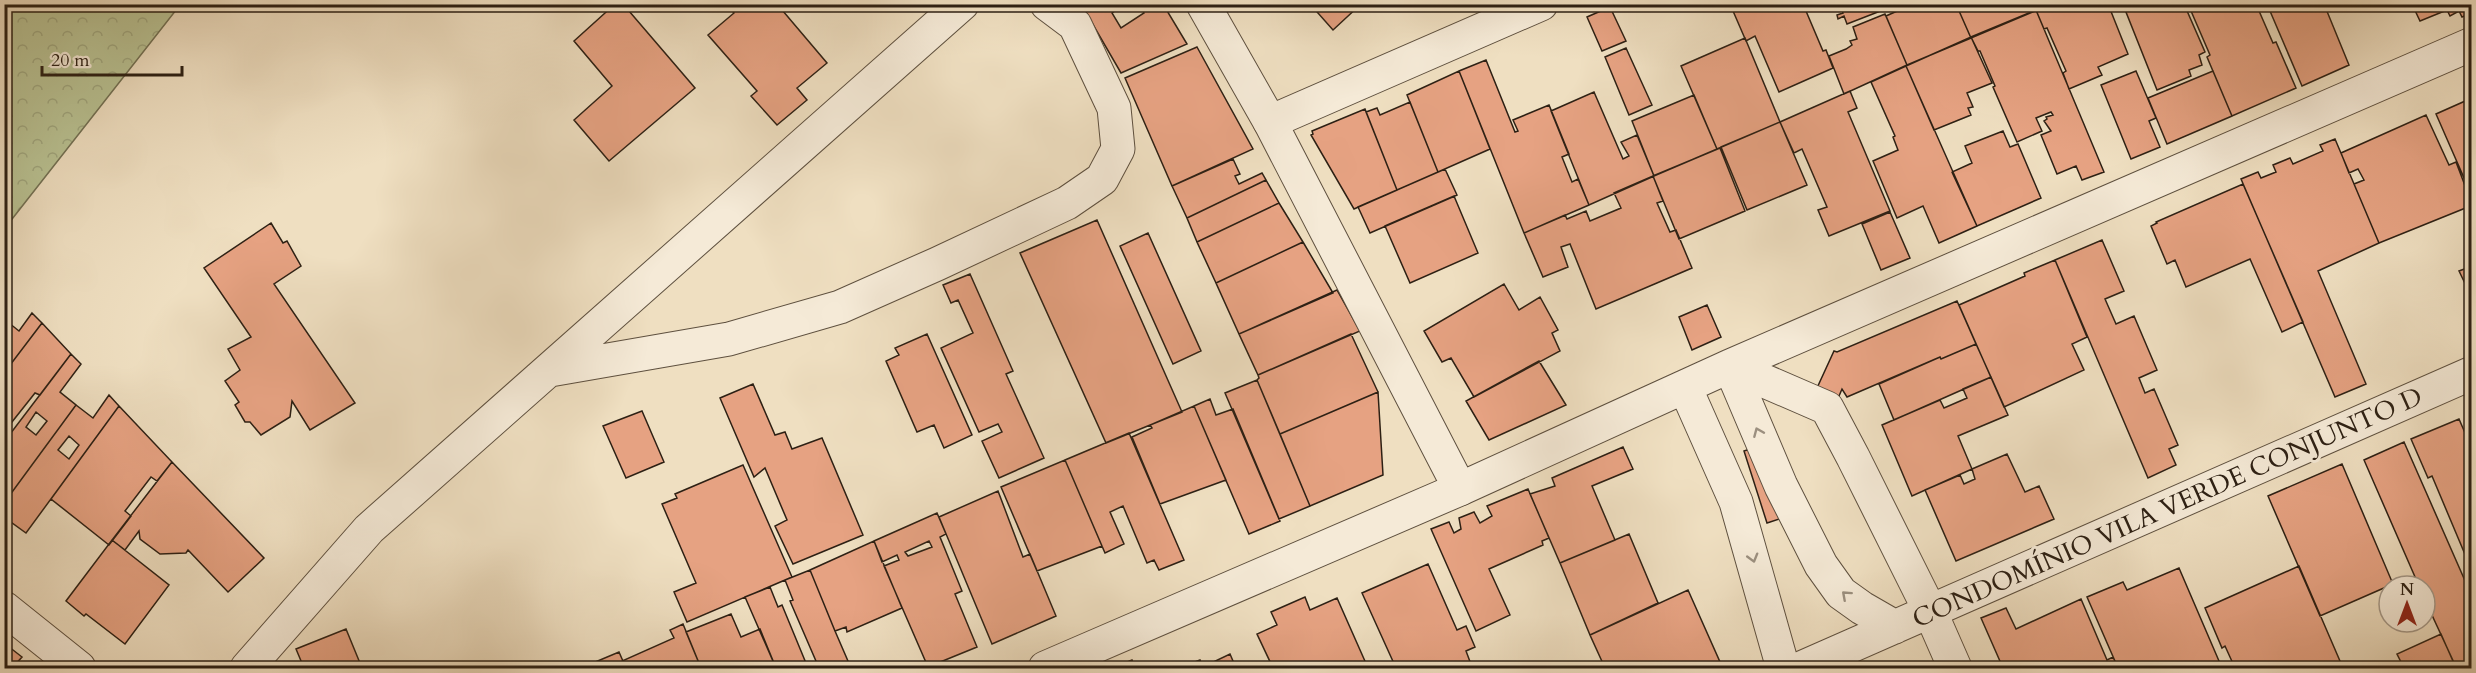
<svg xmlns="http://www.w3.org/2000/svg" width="2476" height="673" font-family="Cardo,serif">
<defs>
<pattern id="forest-crowns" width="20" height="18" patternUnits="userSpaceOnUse" patternTransform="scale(1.5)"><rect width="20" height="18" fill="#b9c293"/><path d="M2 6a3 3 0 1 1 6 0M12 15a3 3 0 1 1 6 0" fill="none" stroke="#9fa67e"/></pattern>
</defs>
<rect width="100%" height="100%" fill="#efdfc1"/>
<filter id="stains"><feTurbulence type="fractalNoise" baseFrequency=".00333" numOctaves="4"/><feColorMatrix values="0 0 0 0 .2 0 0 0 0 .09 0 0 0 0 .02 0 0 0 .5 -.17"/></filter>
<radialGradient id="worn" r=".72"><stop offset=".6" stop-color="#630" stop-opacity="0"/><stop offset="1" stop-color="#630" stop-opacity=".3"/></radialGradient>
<!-- forest -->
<path fill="url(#forest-crowns)" stroke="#737154" stroke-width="1.5" d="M5,4L180,5L5,228L4,5Z"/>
<!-- building -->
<path fill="#e6a282" stroke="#2d2014" stroke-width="1.5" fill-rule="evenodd" d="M615,4H623L695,88L609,161L574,120L612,86L574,41Z
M727,4H777L827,63L797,88L807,100L777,125L751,96L757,91L708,35L734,13Z
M1081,4H1125L1112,13L1121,28L1144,13L1139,4H1163L1187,44L1121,73Z
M1310,4H1361L1333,30Z
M1730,4H1803L1823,51L1826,50L1833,68L1779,92L1755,36L1746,41Z
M1839,4H1881L1883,10L1847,24L1844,16L1838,19L1837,15L1843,13Z
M1913,4H1956L1971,38L1907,65L1886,16Z
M1956,4H2032L2035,11L1971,38Z
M2048,4H2108L2128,54L2098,67L2102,75L2069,89L2063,73L2066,71L2047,28L2044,29L2036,10Z
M2130,4H2184L2205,52L2199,55L2202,65L2189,70L2191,76L2157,90L2124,7Z
M2188,4H2256L2273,43L2276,42L2296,88L2232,116L2207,57L2210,55Z
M2267,4H2324L2349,65L2302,86Z
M2412,4H2472V13L2462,17L2459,11L2450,16L2447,10L2420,21Z
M1610,7L1626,41L1602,51L1587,17Z
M2036,10L2104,172L2082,180L2076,166L2057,174L2041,135L2051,131L2044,121L2047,119L2046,117L2053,115L2051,112L2036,118L2042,131L2017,142L1993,87L1995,86L1980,51H1978L1971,37Z
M1885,14L1907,65L1844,94L1829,56L1846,49L1852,45L1850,41L1857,39L1853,27Z
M1971,37L1992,83L1967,93L1973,107L1968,108L1971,115L1934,130L1906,66Z
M1745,38L1780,122L1717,149L1681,66Z
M1197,47L1253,149L1172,186L1125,78Z
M1626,48L1652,105L1629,115L1605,57Z
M1486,60L1515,132L1518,131L1513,120L1549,105L1569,154L1562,157L1572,182L1578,179L1589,205L1524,233L1459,71Z
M1906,66L1977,226L1939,243L1923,206L1897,218L1873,161L1898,150L1893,137L1895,136L1871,82Z
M1459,71L1490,149L1438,172L1407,95Z
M2136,71L2156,118L2149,121L2160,147L2131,159L2101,85Z
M2213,71L2232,116L2167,144L2148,98Z
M1850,91L1857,108L1848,112L1890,211L1829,236L1818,210L1827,207L1802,149L1794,153L1780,122Z
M1594,92L1623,159L1629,156L1621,142L1637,135L1654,176L1589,205L1551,111Z
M1694,95L1717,149L1654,176L1632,121Z
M2472,98V186L2468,187L2436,114Z
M1410,102L1438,172L1397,190L1366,112L1377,108L1380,115Z
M1365,109L1397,190L1354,209L1311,135L1313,134L1312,131Z
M2426,115L2449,165L2456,162L2472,204L2468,207L2379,243L2354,184L2364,180L2358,169L2349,173L2341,153Z
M1780,122L1807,185L1747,210L1721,147Z
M2003,131L2010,147L2018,144L2041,198L1977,226L1952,172L1972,163L1965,146Z
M2335,139L2379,243L2318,271L2366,384L2335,397L2241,179L2258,172L2261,178L2276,172L2273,165L2290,158L2293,164L2323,151L2320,145Z
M1720,148L1745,211L1679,239L1653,176Z
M1233,159L1240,174L1235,176L1239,184L1262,173L1266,180L1187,218L1172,186Z
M1445,169L1457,195L1370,233L1358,207Z
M1653,176L1663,201L1657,203L1670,232L1676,230L1692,268L1596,309L1570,244L1561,247L1568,267L1543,277L1524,233L1565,215L1567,219L1586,211L1590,221L1621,208L1614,193Z
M1266,180L1279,203L1197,242L1187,218Z
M2243,184L2303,322L2282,332L2250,259L2186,287L2175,260L2167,264L2151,226L2157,223L2156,222Z
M1454,196L1478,253L1410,283L1385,226Z
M1279,203L1303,242L1216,283L1197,242Z
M1890,212L1910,258L1881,270L1862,224Z
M1097,220L1182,412L1106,443L1020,253Z
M271,223L283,243L287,241L301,266L274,284L355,403L310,430L292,401L290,417L261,435L250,422H245L235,405L239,402L225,381L240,370L228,349L251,337L204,268Z
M1148,233L1201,351L1173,364L1120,246Z
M2102,240L2124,291L2105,299L2116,324L2134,316L2157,370L2139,378L2145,393L2154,389L2178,445L2169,449L2176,465L2148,478L2055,260Z
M1303,242L1333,293L1239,334L1216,283Z
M2055,260L2087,337L2072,344L2084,370L2004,407L1959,305L2025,276L2024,273Z
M2472,266V298L2459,271Z
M970,274L1013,371L1006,374L1044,458L999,478L982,441L1002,432L998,424L979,432L941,348L973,333L958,300L951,303L943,285Z
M1504,284L1519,310L1540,297L1558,330L1552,333L1560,351L1474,397L1451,358L1442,362L1424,331Z
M1337,290L1360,331L1258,375L1239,334Z
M1957,301L1976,344L1941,359L1940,357L1847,397L1842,389L1833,410L1811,401L1834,351L1837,352Z
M1707,305L1721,337L1692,350L1679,317Z
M32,313L42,323L4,373V319L19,331Z
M42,323L71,354L40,395L35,393L4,432V373Z
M927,334L972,435L944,448L934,425L917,432L886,361L899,355L895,348Z
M1351,334L1378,392L1280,434L1257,380L1259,378L1258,375Z
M1976,344L1991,377L1894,420L1879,384L1940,357L1941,359Z
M71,354L81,364L60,392L76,405L4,503V442ZM36,412L47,421L36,435L26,427Z
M1539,361L1566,405L1489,440L1466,401Z
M1991,377L2008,415L1958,436L1972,469L1912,496L1882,425L1940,400L1944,408L1967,398L1963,389Z
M1257,380L1310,506L1279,519L1225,393Z
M753,384L775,435L785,432L792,449L822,438L863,535L793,564L775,526L787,520L765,468L754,477L720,398Z
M1378,392L1383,475L1310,506L1280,434Z
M109,395L119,406L26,533L4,517V503L76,405L93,418ZM69,436L79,445L69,459L58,450Z
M1210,399L1216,415L1233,409L1280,521L1249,534L1194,406Z
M119,406L172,462L157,481L151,477L125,511L131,516L109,545L51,499Z
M1194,406L1226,480L1160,504L1132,437L1152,428L1150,425Z
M642,411L664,462L626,478L603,426Z
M2459,419L2472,449V571L2432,476L2428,478L2411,439Z
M1129,433L1184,560L1159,570L1154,560L1147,563L1123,506L1110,512L1124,544L1105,553L1065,460Z
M1771,442L1794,514L1767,523L1744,451Z
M2404,442L2466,583L2472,580V659L2456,667L2425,600V586H2419L2364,460Z
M1623,447L1633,469L1592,486L1615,540L1560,563L1530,494L1555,486L1552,478Z
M2007,454L2025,492L2039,486L2054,519L1956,561L1925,490L1960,475L1964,484L1975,479L1972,469Z
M1065,460L1102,546L1037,571L1001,487Z
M172,462L264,558L228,592L188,550L186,553L160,554L140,539L139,531L125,550L112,540Z
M2342,464L2393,584L2320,616L2268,496Z
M743,465L792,577L687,622L674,592L696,583L662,504L677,498L675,494Z
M1528,489L1549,538L1542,541L1543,545L1489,569L1510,615L1476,631L1431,529L1449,522L1454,533L1461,529L1459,518L1474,512L1480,523L1492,516L1487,506Z
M998,491L1023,557L1030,554L1056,616L992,644L939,517Z
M937,513L946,534L940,537L962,591L955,594L977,647L928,667L884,566L899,560L897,555L882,562L874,541ZM929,541L932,547L908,556L905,552Z
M1629,534L1658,603L1590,635L1560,563Z
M112,540L169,585L125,644L86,614L84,616L66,601Z
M874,541L902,608L847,632L846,627L835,631L810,570Z
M1428,564L1457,630L1466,626L1475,647L1466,651L1472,667L1468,668H1396L1362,593Z
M2299,566L2343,668H2235L2225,646L2222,648L2205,608Z
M2179,568L2222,668H2118L2087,597L2123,582L2127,590Z
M810,570L835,631L851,668H819L790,601L793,600L785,580Z
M770,587L778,607L782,605L808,668H776L745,597Z
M1688,590L1720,662L1707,668H1605L1590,635Z
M1305,597L1310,610L1337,598L1368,668H1273L1257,634L1277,625L1271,612Z
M2081,599L2107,660L2113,657L2118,668H2003L1981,618L2006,608L2016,629Z
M731,614L741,637L760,629L776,668H701L686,632Z
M683,624L701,668H626L622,661L674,638L670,630Z
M346,629L362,668H304L296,649Z
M2441,634L2456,668H2404L2397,654Z
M4,643L22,657L12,668H4Z
M619,652L626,668H581Z
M1230,654L1236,668H1179L1200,660L1203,667Z
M1132,660L1135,668H1112Z"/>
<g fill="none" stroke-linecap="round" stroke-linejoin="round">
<!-- minor casing -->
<g stroke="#5e503f" stroke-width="35">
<path id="minor" d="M1270,122L1541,4
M1730,366L1827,408L1853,457L1930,611L1955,668
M1730,366L1781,486L1821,565L1841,593L1862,608L1895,627
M550,370L729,339L840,307L937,264L1067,203L1102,179L1118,149L1114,108L1075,25L1047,4
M1685,387L1736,502L1783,668
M1460,489L1730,366L2472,44
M4,608L79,668
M247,668L369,529L962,4
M1801,668L2472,373"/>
</g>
<!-- tertiary casing -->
<g stroke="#5e503f" stroke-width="35">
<path id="tertiary" d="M1045,668L1460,489L1270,122L1203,4"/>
</g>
<!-- minor -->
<use href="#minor" stroke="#f5ead7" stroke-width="33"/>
<!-- tertiary -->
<use href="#tertiary" stroke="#f5ead7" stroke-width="33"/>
</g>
<!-- one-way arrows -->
<defs><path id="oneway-chevron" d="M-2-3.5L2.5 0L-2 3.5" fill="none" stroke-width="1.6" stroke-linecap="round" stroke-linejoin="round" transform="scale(1.5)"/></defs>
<g stroke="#9b8f7f">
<use href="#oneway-chevron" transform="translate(1758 432) rotate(-113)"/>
<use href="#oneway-chevron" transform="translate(1753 558) rotate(74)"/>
<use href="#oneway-chevron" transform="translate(1846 595) rotate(-138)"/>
</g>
<g text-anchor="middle" stroke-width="6" stroke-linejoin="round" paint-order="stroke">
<!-- street labels -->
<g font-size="26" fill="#2d2014" stroke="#f5ead7">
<text transform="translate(2167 507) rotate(-24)" y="9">CONDOMÍNIO VILA VERDE CONJUNTO D</text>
</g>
</g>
<!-- margin -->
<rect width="2476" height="673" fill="none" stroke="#efdfc1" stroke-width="24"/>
<rect x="6" y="6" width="2464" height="661" fill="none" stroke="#2d2014" stroke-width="3"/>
<rect x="12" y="12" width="2452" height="649" fill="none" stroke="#2d2014" stroke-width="1.5"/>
<!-- north arrow -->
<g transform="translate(2407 604)"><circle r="28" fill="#f5ead7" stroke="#a59989" stroke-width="1.5"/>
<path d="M0-4.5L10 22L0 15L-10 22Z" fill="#8f2418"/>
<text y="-9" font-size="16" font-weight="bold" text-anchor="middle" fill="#2d2014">N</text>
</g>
<!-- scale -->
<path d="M42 66v9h140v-9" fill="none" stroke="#2d2014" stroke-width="3"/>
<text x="51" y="66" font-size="18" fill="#2d2014" stroke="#f5ead7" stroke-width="4.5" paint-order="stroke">20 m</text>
<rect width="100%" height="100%" filter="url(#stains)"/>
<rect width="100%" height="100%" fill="url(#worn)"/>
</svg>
